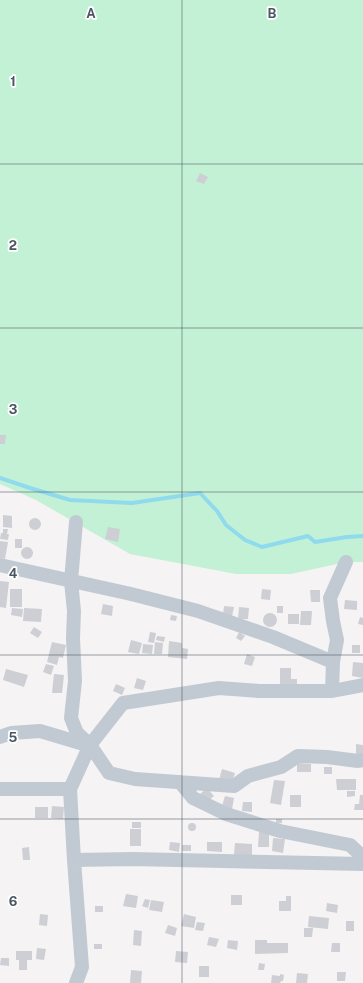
<svg xmlns="http://www.w3.org/2000/svg" width="363" height="983" font-family="'Public Sans',sans-serif">
<rect width="100%" height="100%" fill="#f5f3f3"/>
<!-- green -->
<path fill="#c3f1d5" d="M0,0H363V562H346L291,574H236L130,554L36,500L0,484Z"/>
<g fill="none" stroke-linecap="round" stroke-linejoin="round">
<!-- stream -->
<path stroke="#90daee" stroke-width="4" d="M0,478L30,488L70,500L132,503L200,493L217,511L226,525L245,540L262,547L308,536L315,542L347,537L363,536"/>
</g>
<!-- building -->
<path fill="#cdcfd5" d="M200,173L208,177L204,184L196,181Z
M0,435H6L5,444H0Z
M3,515L12,516V528L3,527Z
M29 524a6 6 0 1 1 12 0a6 6 0 1 1-12 0Z
M108,527L120,529L118,542L105,539Z
M3,529H8L7,534H9L8,540L0,539L1,533H3Z
M15,539H22V548H15Z
M0,541L8,542L5,559L0,558Z
M21 553a6 6 0 1 1 12 0a6 6 0 1 1-12 0Z
M0,581L9,582L6,608L0,607Z
M10,589H22V607H10Z
M262,589L271,590L270,600L261,599Z
M310,590H320V602H311Z
M345,600L357,601V610L344,609Z
M103,604L113,606L112,616L101,614Z
M224,606L234,607L232,616L223,615Z
M277,606H283V613H277Z
M239,607L249,608L248,619H238Z
M12,608L23,609L22,617L11,615Z
M24,608L42,609L41,622L23,621Z
M301,611H312L311,625H300Z
M263 620a7 7 0 1 1 14 0a7 7 0 1 1-14 0Z
M288,614H299V624H288Z
M171,615L177,616L176,621L170,620Z
M360,617L363,618V625L358,624Z
M34,627L42,632L38,638L30,633Z
M150,632L156,633L154,643L148,642Z
M239,632L245,636L241,641L236,638Z
M157,636L165,637L164,642L156,640Z
M131,640L142,643L139,654L128,652Z
M169,641L182,643V648L188,649L187,659L168,657Z
M52,642L66,645L63,658L59,657L57,665L47,662Z
M155,642L163,643L162,654H154Z
M143,644L153,645L152,654L142,653Z
M352,645H360V653H352Z
M247,654L255,657L252,666L244,664Z
M353,662L363,663V678L352,676Z
M46,664L54,666L51,675L43,672Z
M280,668H291V686H280Z
M6,669L28,675L24,687L3,680Z
M54,674L64,675L62,693H52Z
M137,678L146,681L143,690L134,688Z
M291,679H297V685H291Z
M116,684L125,688L122,695L113,691Z
M356,744L363,745V755L356,754Z
M297,763L311,764V772H297Z
M324,767H332V774H324Z
M222,769L235,773L232,783L219,780Z
M336,779H356V790H337Z
M274,780L285,781L281,805L270,803Z
M207,788L214,796L207,802L200,794Z
M347,791H355V796L347,797Z
M290,795H301V807H290Z
M360,795H363V810H354L355,804H359Z
M225,796L234,798L232,809L222,806Z
M243,802H252V812L242,811Z
M52,806L64,807L63,819L51,818Z
M35,807H48V818H35Z
M276,819H282V823H276Z
M132,822H141V828H132Z
M188 827a4 4 0 1 1 8 0a4 4 0 1 1-8 0Z
M130,829H141V846H130Z
M259,832H269V847H258Z
M273,838L285,839L283,853L272,851Z
M170,842L180,843L179,852L169,850Z
M207,842H222V852L207,851Z
M235,843L252,844V855H234Z
M182,845H191V851H182Z
M29,847L30,860H23L22,848Z
M126,894L138,896L136,908L123,906Z
M231,895H242V905H231Z
M286,896H291V911H279V901H286Z
M145,899L150,900L148,908L142,906Z
M151,900L164,902L162,912L149,910Z
M327,903L338,905L337,913L326,911Z
M95,906H103V912H95Z
M40,914L48,915L47,926L39,925Z
M184,914L196,917L194,928L181,926Z
M309,916L329,918L328,929L308,927Z
M346,921H354V931H346Z
M197,922L205,923L203,931L195,930Z
M168,925L177,928L175,936L165,933Z
M304,928H313L312,937H304Z
M134,930L142,931L141,946L133,945Z
M209,937L219,939L216,947L207,945Z
M228,940L238,941L237,950L227,948Z
M255,940H267V943H288V953L255,954Z
M332,943H340V952H331Z
M94,944H102V949H94Z
M37,948L46,949L44,960L36,959Z
M16,951H32V960H27V970H19V960H16Z
M176,951L188,952L187,963L175,962Z
M1,958H9V966L0,965Z
M259,963L265,964L264,970H258Z
M199,966H209V977H199Z
M131,970L142,971L141,983H130Z
M337,972H346L345,981H337Z
M297,973L308,974L307,983H296Z
M280,974L284,975L283,981H281L280,983H271L272,975L280,976Z"/>
<g fill="none" stroke-linecap="round" stroke-linejoin="round">
<!-- minor -->
<path stroke="#c1cad2" stroke-width="14" d="M76,522L71,581L74,611L73,638L75,681L71,718L77,733L90,745L109,773L135,779L234,786L248,776L281,767L298,756L327,757L358,761L363,760
M0,565L131,594L198,611L273,637L333,662L332,691
M333,662L337,640L333,621L330,598L346,562
M0,737L11,733L40,731L87,745
M180,782L193,798L226,814L280,831L350,845L363,857
M0,789H70
M74,860L132,859L363,864
M76,983L82,967L74,860L70,789L90,745L123,703L219,688L259,691H332L363,685"/>
</g>
<!-- grid -->
<path fill="none" stroke="#4a5661" stroke-width="1" stroke-opacity="0.55" d="M182,0V983M0,164H363M0,328H363M0,492H363M0,655H363M0,819H363"/>
<g font-size="13" text-anchor="middle" font-weight="bold" fill="#4a5661" stroke="#fff" stroke-width="3.5" stroke-linejoin="round" paint-order="stroke">
<text x="91" y="18">A</text>
<text x="272" y="18">B</text>
<text x="13" y="86">1</text>
<text x="13" y="250">2</text>
<text x="13" y="414">3</text>
<text x="13" y="578">4</text>
<text x="13" y="742">5</text>
<text x="13" y="906">6</text>
</g>
</svg>
